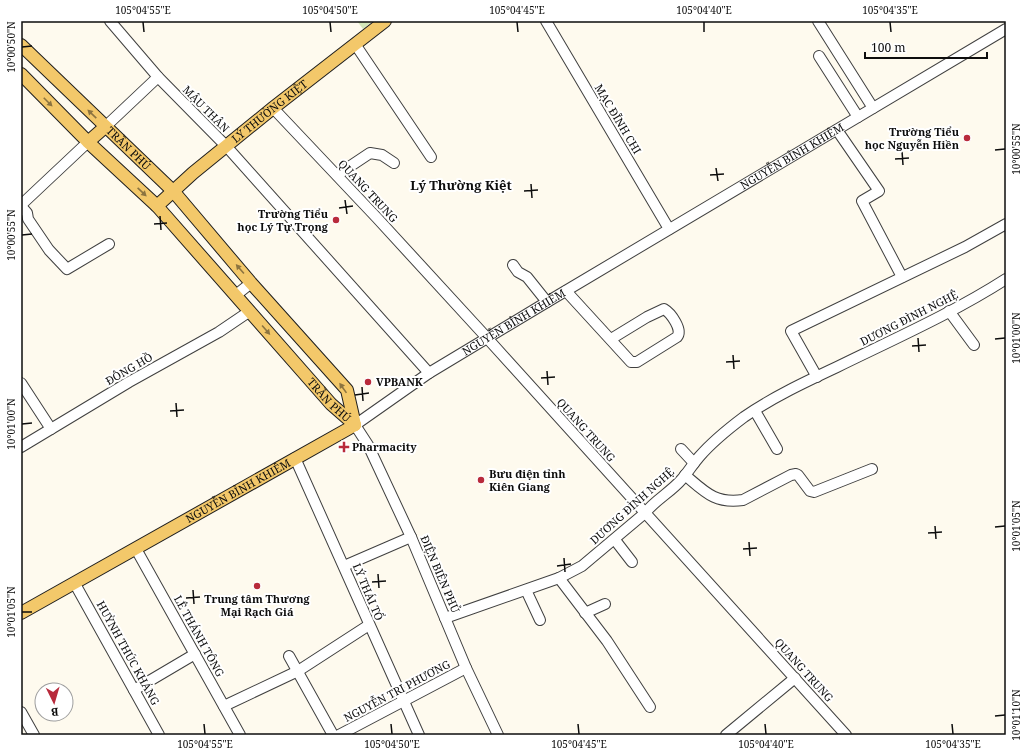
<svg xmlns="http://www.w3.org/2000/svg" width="1027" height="756" font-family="'Noto Serif',serif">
<rect width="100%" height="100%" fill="#fefaee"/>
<!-- green -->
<path fill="#d4e7b9" d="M357,21H373L363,29Z"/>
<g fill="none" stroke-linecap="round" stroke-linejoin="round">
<!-- minor casing -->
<g stroke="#404040" stroke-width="12">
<g id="minor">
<path d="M110,21L158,77L227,147L429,373"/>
<path d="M546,21L669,229"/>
<path d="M818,21L873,108"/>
<path d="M355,44L431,157"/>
<path d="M819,56L858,117"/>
<path d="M273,108L377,218L488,339L846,735"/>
<path d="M105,127L158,77"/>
<path d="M837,130L879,191L862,201L902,277"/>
<path d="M337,175L370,153L382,155L394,163"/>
<path d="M21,205L88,142"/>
<path d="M21,206L27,213L28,219L49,250L67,269L109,244"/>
<path d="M513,265L518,272L527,277L547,302"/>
<path d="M566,291L631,362H637L677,337C683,330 671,313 664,309L647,317L611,339"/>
<path d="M236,295L251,283"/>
<path d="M949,311L974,345"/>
<path d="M817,377L791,331L965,247L1006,224"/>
<path d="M21,383L51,429"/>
<path d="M755,411L777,449"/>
<path d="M21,447L129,382L219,332L250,311"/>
<path d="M681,449L694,463"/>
<path d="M295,458L419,735"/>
<path d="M685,475C705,492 715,504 743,500L791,475L796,474L798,475L810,491L814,492L872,469"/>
<path d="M615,540L632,562"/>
<path d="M136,549L240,735"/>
<path d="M344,566L411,537"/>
<path d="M559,578L607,641L650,707"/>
<path d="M75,584L159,735"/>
<path d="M526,590L540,620"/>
<path d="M585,613L605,604"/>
<path d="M445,618L559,578L582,566L645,513C655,500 671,492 682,479C688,472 693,464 699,457C712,442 728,429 744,417C773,397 805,382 837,367C894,339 953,313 1006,279"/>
<path d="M289,656L333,735"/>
<path d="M134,690L195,654"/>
<path d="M224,706L298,671L369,625"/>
<path d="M21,712L34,735"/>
<path d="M339,735L466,668"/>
<path id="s1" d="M498,735L466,668L411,537L368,445L355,425L429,373L547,302L1006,29"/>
<path d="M726,735L795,678"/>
</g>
</g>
<!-- major casing -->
<g stroke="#1e1e1e" stroke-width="14">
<g id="major">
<path id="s2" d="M21,45L174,192L251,283L347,390L355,425"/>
<path id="s3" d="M21,74L88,142L157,206L331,404L355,425"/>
<path d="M88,142L105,127"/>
<path id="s4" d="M157,206L193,173L273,108L385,21"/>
<path id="s5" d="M21,613L355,425"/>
</g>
</g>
<!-- minor -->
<use href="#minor" stroke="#fff" stroke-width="10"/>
<!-- major -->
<use href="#major" stroke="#f3c86a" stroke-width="12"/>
</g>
<!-- one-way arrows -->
<defs><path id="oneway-solid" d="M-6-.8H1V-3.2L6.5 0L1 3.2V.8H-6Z"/></defs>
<g fill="#8c7440">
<use href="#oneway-solid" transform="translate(48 102) rotate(45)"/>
<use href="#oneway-solid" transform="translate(92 114) rotate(-136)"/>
<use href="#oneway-solid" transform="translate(142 192) rotate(43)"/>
<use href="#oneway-solid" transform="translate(240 269) rotate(-131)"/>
<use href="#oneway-solid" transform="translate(266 330) rotate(49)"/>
<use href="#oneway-solid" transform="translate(343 388) rotate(-125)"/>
</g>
<!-- ticks -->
<path fill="none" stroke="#0d0d0d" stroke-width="1.5" d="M143,22L144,32M330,22L331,32M517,22L518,32M704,22V32M890,22L891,32M22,47L32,46M995,150L1005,149M902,151L903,165M895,159L909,158M716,168L718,181M710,175L724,174M531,184L532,198M524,191L538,190M345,200L347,214M339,208L353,206M160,216L161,230M154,224L167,223M22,235L32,234M918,338L919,352M995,339L1005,338M912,346L926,345M733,355L734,369M726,362L740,361M547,371L548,385M541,378L555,377M362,387L363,401M355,395L369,393M176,403L177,417M170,411L184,410M22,424L32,423M935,526L936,539M995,527L1005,526M928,533L942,532M749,542L750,556M743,549L757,548M564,558L565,572M557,566L571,564M378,574L379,588M372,582L386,581M193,590L194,604M186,598L200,597M22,612H32M995,716L1005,715M204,724L205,734M391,724L392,734M578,724L579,734M765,724L766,734M952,724L953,734"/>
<!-- markers -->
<g fill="#b82a3b" stroke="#fff" stroke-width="1.5">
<circle cx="967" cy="138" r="4"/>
<circle cx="336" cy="220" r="4"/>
<circle cx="368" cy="382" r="4"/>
<path d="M342 441h4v4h4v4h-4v4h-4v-4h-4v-4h4z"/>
<circle cx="481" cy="480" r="4"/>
<circle cx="257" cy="586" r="4"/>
</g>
<g text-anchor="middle" stroke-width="4" stroke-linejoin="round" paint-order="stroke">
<!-- street labels -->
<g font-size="11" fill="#0d0d0d" stroke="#fff">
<text transform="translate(206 109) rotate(45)" y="4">MẬU THÂN</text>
<text dy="4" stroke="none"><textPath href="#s4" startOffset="147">LÝ THƯỜNG KIỆT</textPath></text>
<text transform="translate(618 119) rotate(59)" y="4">MẠC ĐĨNH CHI</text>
<text dy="4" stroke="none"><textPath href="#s2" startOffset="149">TRẦN PHÚ</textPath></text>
<text dy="4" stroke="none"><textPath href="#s1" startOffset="855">NGUYỄN BỈNH KHIÊM</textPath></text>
<text transform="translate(368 191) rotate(47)" y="4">QUANG TRUNG</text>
<text transform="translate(909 318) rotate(-27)" y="4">DƯƠNG ĐÌNH NGHỆ</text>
<text dy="4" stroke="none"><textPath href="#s1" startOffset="531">NGUYỄN BỈNH KHIÊM</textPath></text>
<text transform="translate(129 369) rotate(-30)" y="4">ĐÔNG HỒ</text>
<text dy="4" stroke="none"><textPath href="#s3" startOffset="449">TRẦN PHÚ</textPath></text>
<text transform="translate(586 430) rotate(48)" y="4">QUANG TRUNG</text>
<text dy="4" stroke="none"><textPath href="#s5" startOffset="249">NGUYỄN BỈNH KHIÊM</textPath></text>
<text transform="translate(632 506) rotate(-42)" y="4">DƯƠNG ĐÌNH NGHỆ</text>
<text transform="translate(440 574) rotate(67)" y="4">ĐIỆN BIÊN PHỦ</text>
<text transform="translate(368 592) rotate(67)" y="4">LÝ THÁI TỔ</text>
<text transform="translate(199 636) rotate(61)" y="4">LÊ THÁNH TÔNG</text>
<text transform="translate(128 653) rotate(61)" y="4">HUỲNH THÚC KHÁNG</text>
<text transform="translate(804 670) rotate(48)" y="4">QUANG TRUNG</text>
<text transform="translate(397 691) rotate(-28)" y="4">NGUYỄN TRI PHƯƠNG</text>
</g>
<!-- poi labels -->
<g font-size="11" font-weight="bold" fill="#0d0d0d" stroke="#fff" text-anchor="start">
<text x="959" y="136" text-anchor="end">Trường Tiểu<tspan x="959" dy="13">học Nguyễn Hiền</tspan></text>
<text x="328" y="218" text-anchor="end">Trường Tiểu<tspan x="328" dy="13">học Lý Tự Trọng</tspan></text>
<text x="376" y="386">VPBANK</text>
<text x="352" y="451">Pharmacity</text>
<text x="489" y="478">Bưu điện tỉnh<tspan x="489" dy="13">Kiên Giang</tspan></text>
<text x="257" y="603" text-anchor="middle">Trung tâm Thương<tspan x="257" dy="13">Mại Rạch Giá</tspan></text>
</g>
<!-- quarter labels -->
<g font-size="13" font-weight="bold" fill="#0d0d0d" stroke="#fff">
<text x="461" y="190">Lý Thường Kiệt</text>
</g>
</g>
<!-- border -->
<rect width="1027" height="756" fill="none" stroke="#ffffff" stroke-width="44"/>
<!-- north arrow -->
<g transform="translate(54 702) rotate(175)"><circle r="19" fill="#ffffff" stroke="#9e9e9e"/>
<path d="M0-3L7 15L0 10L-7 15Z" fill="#b82a3b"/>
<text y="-6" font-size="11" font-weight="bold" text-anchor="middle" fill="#0d0d0d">B</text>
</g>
<!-- scale -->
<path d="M865 52v6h122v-6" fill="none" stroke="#0d0d0d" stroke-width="2"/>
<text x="871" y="52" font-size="12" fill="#0d0d0d" stroke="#ffffff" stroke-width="3" paint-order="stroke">100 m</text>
<rect x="22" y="22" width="983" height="712" fill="none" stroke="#0d0d0d" stroke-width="1.5"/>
<g font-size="10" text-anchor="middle" fill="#0d0d0d">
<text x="143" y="14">105°04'55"E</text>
<text x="330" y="14">105°04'50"E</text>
<text x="517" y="14">105°04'45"E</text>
<text x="704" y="14">105°04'40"E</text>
<text x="890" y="14">105°04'35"E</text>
<text transform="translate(11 47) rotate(-90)" y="4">10°00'50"N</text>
<text transform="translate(1016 149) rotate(-90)" y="4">10°00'55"N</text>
<text transform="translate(11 235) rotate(-90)" y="4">10°00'55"N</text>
<text transform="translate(1016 338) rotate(-90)" y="4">10°01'00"N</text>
<text transform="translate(11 424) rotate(-90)" y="4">10°01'00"N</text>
<text transform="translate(1016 526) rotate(-90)" y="4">10°01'05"N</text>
<text transform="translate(11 612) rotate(-90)" y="4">10°01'05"N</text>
<text transform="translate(1016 715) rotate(-90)" y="4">10°01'10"N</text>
<text x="205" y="748">105°04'55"E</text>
<text x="392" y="748">105°04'50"E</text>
<text x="579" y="748">105°04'45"E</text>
<text x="766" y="748">105°04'40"E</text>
<text x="953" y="748">105°04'35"E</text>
</g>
</svg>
